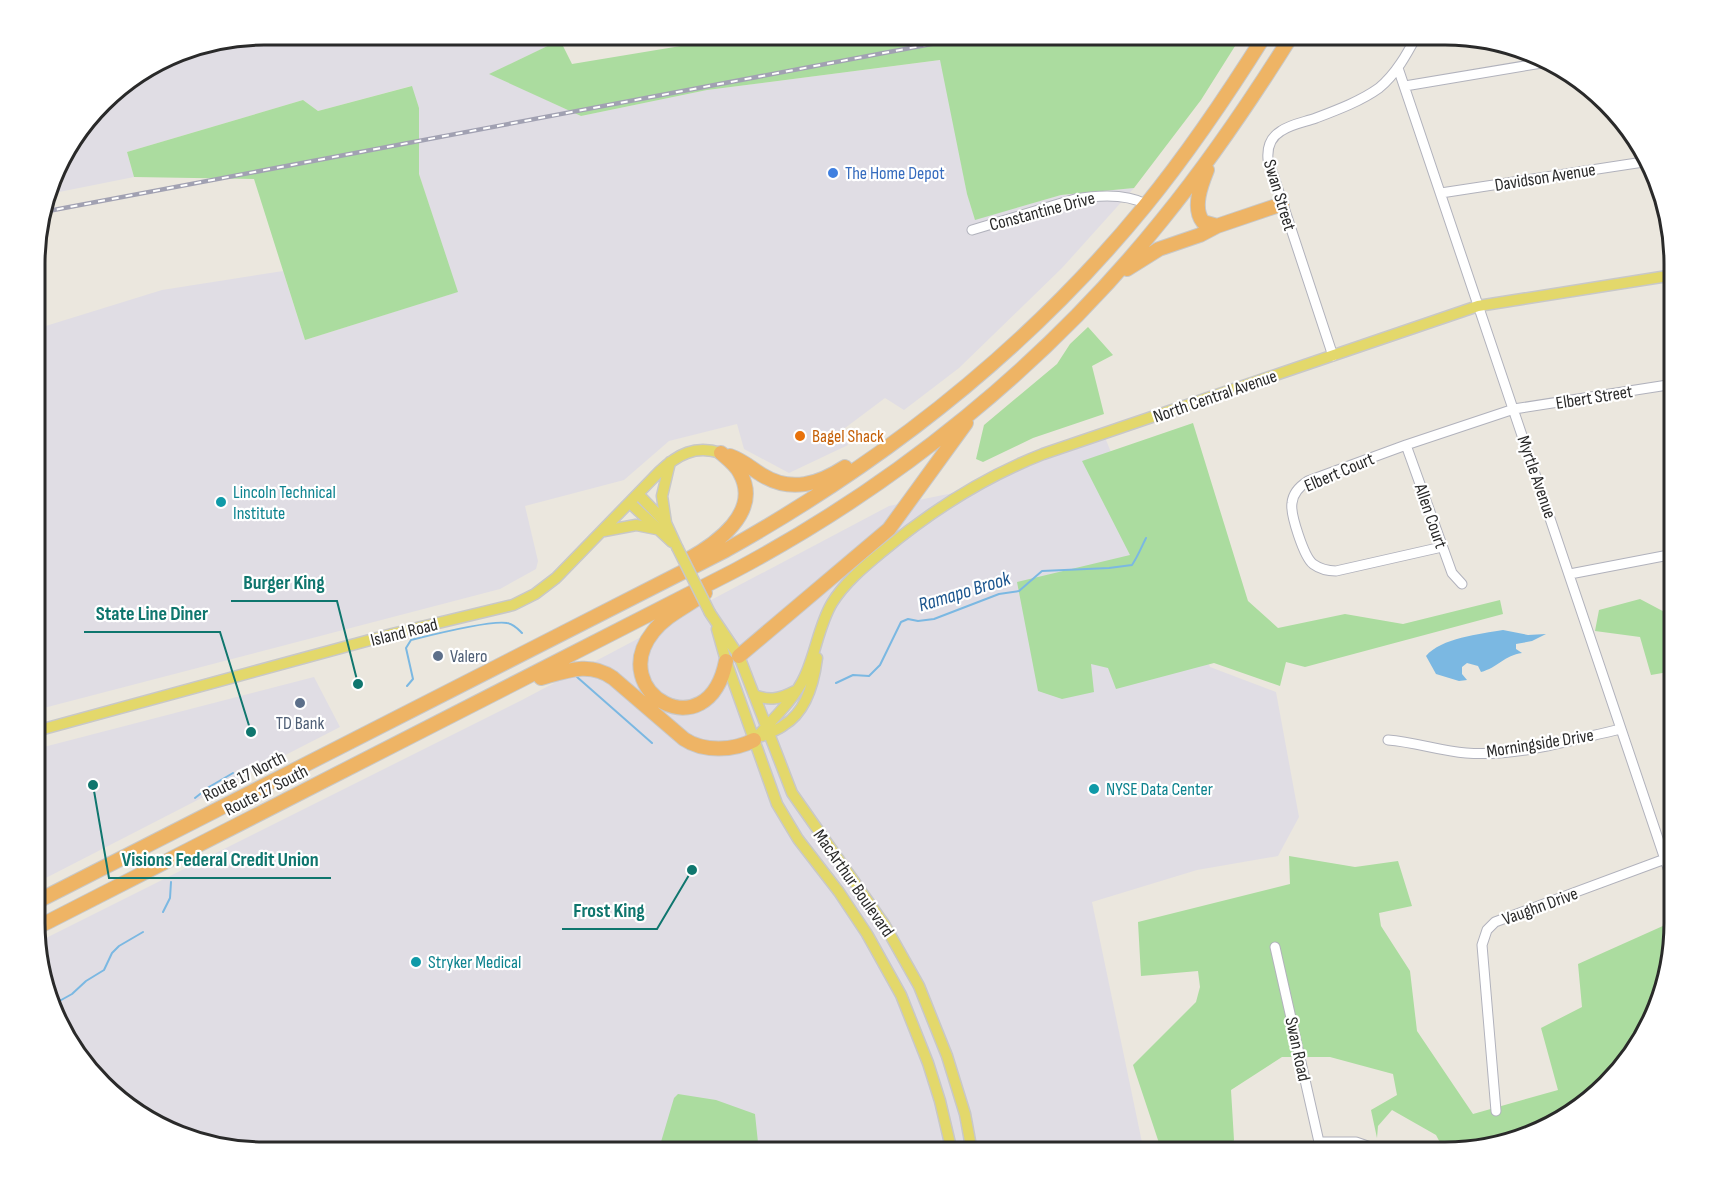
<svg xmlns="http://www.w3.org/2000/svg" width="1709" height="1187" font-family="'Sofia Sans Condensed',sans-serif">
<rect width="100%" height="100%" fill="#ebe7de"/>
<!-- industrial -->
<path fill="#e0dde4" d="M264,35H547L560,40L490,74L581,116L707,90L941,60L967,193L975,219L1061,195L1134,188L1062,268L959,368L904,410L885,398L841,431L848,445L789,473L744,449L737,424L669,441L624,480L525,506L538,561L536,569L500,589L36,710V329L162,290L283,271L305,340L457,292L419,174V108L411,86L318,111L303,100L127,152L134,177L49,194L58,162L113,92L177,52Z
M1104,435L1115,462L1155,535L1210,667L1276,692L1299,817L1278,856L1197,870L1092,902L1144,1152H250L190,1140L125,1105L65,1038L36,952V943L522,700L889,506L968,490Z
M314,677L340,727L36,883V749Z"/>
<!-- green -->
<path fill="#abdc9f" d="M747,35H1242L1201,100L1134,188L1061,195L975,220L967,194L940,60L707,90L581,116L489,74L560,40L572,64Z
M412,86L419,108V174L458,292L305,340L254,179L134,177L127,152L303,100L318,111Z
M1088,327L1113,355L1092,366L1104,414L1033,438L983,462L976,459L984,425L1057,364L1070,344Z
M1193,423L1248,601L1278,628L1345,614L1403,624L1500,600L1503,614L1305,667L1286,662L1280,686L1214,663L1116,689L1108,668L1091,664L1094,692L1062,699L1038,691L1017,582L1130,555L1082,461Z
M1640,599L1674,617V671L1651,675L1640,637L1595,631L1599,610Z
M1289,856L1355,867L1398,861L1412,906L1379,913L1381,926L1410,971L1417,1031L1473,1114L1558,1090L1541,1028L1582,1007L1578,964L1674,921V937L1662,997L1627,1062L1547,1129L1445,1152L1436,1135L1392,1110L1378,1126L1377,1138L1371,1110L1397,1095L1393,1074L1330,1057H1282L1231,1090L1234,1140L1229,1152H1162L1133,1065L1196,1002L1200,987L1198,971L1141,976L1138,922L1290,884Z
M678,1094L716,1100L755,1114L759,1152H658L674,1098Z"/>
<!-- water -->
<path fill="#7bb8e2" d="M1503,630L1528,635L1546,634L1532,641L1516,644V649L1522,653C1505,655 1497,668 1481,672L1478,666L1467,663L1462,667V674L1467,680L1459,681L1436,674L1426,656C1441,638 1480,634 1503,630Z"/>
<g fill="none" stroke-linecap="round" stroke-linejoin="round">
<!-- stream -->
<path stroke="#7bb8e2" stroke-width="2" d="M577,677L652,743
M836,683L853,675L869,676L880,665L901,622L908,619L918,621L934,619L999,594L1019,591L1042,571L1109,568L1132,565C1138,556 1141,548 1146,538
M407,686L413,679L406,648L411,640C431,635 490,620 507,623C514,624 518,629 522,633
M195,798L209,787L233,773
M163,912L170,898L171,882
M54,1004L72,994L86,981L104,970L112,953L119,946L143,932"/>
<!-- minor casing -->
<g stroke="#b1b2bc" stroke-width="11">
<path id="minor" d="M1398,68L1674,886
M1405,86L1548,62
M1441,193L1650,161
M972,230L1075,199C1098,195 1125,193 1146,204
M1333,356L1268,159C1267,147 1271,137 1281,131C1291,124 1305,122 1316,118C1337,110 1361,101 1379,88C1396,74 1407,54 1417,35
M1406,445L1452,573L1462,584
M1442,547L1336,571C1328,571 1320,569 1313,564C1304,557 1290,514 1292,503C1293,492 1300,486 1308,481L1406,445L1514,409L1674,384
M1570,574L1674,554
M1388,740C1415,742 1440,751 1466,753C1518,757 1571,740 1621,729
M1275,947L1319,1142L1317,1152
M1496,1111L1482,945L1487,930L1495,922L1665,859
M1319,1142H1356L1385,1152"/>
</g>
<!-- major casing -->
<g stroke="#c8c8c8" stroke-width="13">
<path id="major" d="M638,494L666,523L677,547
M630,503L672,542
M666,523L662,496L670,462
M604,531L636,525L656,529
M710,613L739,656L792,793L884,924L919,986L947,1056L965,1114L972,1152
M717,629L726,661L777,804L798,839L839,892L867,934L901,995L928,1063L940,1101L952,1152
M754,695C770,701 780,699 795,691
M36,731L392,634L513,605L535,594L556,578L659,472C678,454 695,445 721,453
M762,736C770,732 778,730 784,725C806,712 814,682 817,658
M754,740C772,720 794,700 805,676C816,652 819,625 832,603C845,582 865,566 883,551C931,511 984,477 1043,454L1478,306L1674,275"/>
</g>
<!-- highway casing -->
<g stroke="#c8c8c8" stroke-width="16">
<path id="highway" d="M1207,170C1201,185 1192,208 1203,222L1217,226
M1127,269L1159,249L1200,235L1217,226L1282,204
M730,456C742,460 751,468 762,475C791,493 819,484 845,467
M687,560C716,544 762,512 740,473C736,465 728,459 721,453
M705,593C688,606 666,615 653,632C605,692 708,752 726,661
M739,656L889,529L966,423
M541,678C566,671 590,661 613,678L684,739C703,752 734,751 754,740
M36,902L726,550C885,461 1029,348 1145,206C1189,152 1228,94 1265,35
M36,928L734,571C898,484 1046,364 1162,220C1210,161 1252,99 1292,35"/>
</g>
<!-- minor -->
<use href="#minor" stroke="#fff" stroke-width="9"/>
<!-- major -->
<use href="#major" stroke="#e3d86b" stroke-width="10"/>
<!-- highway -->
<use href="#highway" stroke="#eeb465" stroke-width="14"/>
<!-- rail casing -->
<g stroke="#a1a1b2" stroke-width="4.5">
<path id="rail" d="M43,212L979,35"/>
</g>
<!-- rail -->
<use href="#rail" stroke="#fff" stroke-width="2" stroke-dasharray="7" stroke-linecap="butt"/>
<!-- major-bridge casing -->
<g stroke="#c8c8c8" stroke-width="13" stroke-linecap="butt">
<path id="major-bridge" d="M677,547L710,613"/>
</g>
<!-- major-bridge -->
<use href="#major-bridge" stroke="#e3d86b" stroke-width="10"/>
</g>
<!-- markers -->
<circle fill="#3f7fe0" stroke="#fff" stroke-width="2" cx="833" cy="173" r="6"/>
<circle fill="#e8710a" stroke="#fff" stroke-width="2" cx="800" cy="436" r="6"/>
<g fill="#0f9aa8" stroke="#fff" stroke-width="2">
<circle cx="221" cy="502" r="6"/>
<circle cx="1094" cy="789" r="6"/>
<circle cx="416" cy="962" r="6"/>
</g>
<g fill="#5c6f8a" stroke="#fff" stroke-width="2">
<circle cx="438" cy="656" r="6"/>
<circle cx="300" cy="703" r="6"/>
</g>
<g text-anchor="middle" stroke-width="4.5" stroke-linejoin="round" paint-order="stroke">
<!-- shop labels -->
<g font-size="18" fill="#366cbe" stroke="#fff" text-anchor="start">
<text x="845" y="179">The Home Depot</text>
</g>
<!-- street labels -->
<g font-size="18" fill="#2a2a2a" stroke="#fff">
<text transform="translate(1545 177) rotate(-9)" y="6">Davidson Avenue</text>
<text transform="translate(1280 195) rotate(73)" y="6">Swan Street</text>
<text transform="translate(1042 211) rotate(-15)" y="6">Constantine Drive</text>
<text transform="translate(1215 396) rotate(-19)" y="6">North Central Avenue</text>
<text transform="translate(1594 397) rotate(-9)" y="6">Elbert Street</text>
<text transform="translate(1339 472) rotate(-23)" y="6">Elbert Court</text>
<text transform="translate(1537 477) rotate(71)" y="6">Myrtle Avenue</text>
<text transform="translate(1431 516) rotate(71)" y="6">Allen Court</text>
<text transform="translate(404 632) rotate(-14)" y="6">Island Road</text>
<text transform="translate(1540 743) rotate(-9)" y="6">Morningside Drive</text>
<text transform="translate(244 776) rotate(-27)" y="6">Route 17 North</text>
<text transform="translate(266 790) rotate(-27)" y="6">Route 17 South</text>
<text transform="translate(854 883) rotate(55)" y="6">MacArthur Boulevard</text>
<text transform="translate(1540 906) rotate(-20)" y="6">Vaughn Drive</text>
<text transform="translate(1298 1049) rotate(78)" y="6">Swan Road</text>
</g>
<!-- food labels -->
<g font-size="18" fill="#c56008" stroke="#fff" text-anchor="start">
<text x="812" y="442">Bagel Shack</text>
</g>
<!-- culture labels -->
<g font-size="18" fill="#0d838f" stroke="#fff" text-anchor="start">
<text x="233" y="498">Lincoln Technical<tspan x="233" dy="21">Institute</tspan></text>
<text x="1106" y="795">NYSE Data Center</text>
<text x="428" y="968">Stryker Medical</text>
</g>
<!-- service labels -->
<g font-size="18" fill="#4e5e75" stroke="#fff" text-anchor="start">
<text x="450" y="662">Valero</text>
<text x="300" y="729" text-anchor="middle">TD Bank</text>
</g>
<!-- water labels -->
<g font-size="20" font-style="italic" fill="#1b558e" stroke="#fff">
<text transform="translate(964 591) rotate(-17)" y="7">Ramapo Brook</text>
</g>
</g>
<!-- crop -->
<path d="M0 0H1709V1187H0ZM264 45H1445A219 219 0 0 1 1664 264V923A219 219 0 0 1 1445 1142H264A219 219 0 0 1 45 923V264A219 219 0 0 1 264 45Z" fill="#fff" fill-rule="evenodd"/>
<path fill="none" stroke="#2a2a2a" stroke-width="3" d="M264 45H1445A219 219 0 0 1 1664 264V923A219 219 0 0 1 1445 1142H264A219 219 0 0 1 45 923V264A219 219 0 0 1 264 45Z"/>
<!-- callouts -->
<path fill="none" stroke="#0f766e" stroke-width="2" d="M358 684L337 601H231M251 732L220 632H84M93 785L109 878H331M692 870L657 929H562"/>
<g fill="#0f766e" stroke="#fff" stroke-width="2">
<circle cx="358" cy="684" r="6"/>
<circle cx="251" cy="732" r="6"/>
<circle cx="93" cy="785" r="6"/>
<circle cx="692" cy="870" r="6"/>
</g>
<g font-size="20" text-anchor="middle" font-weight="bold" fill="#0f766e" stroke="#fff" stroke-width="4.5" stroke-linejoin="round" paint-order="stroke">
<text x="284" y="589">Burger King</text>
<text x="152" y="620">State Line Diner</text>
<text x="220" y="866">Visions Federal Credit Union</text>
<text x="609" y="917">Frost King</text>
</g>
</svg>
